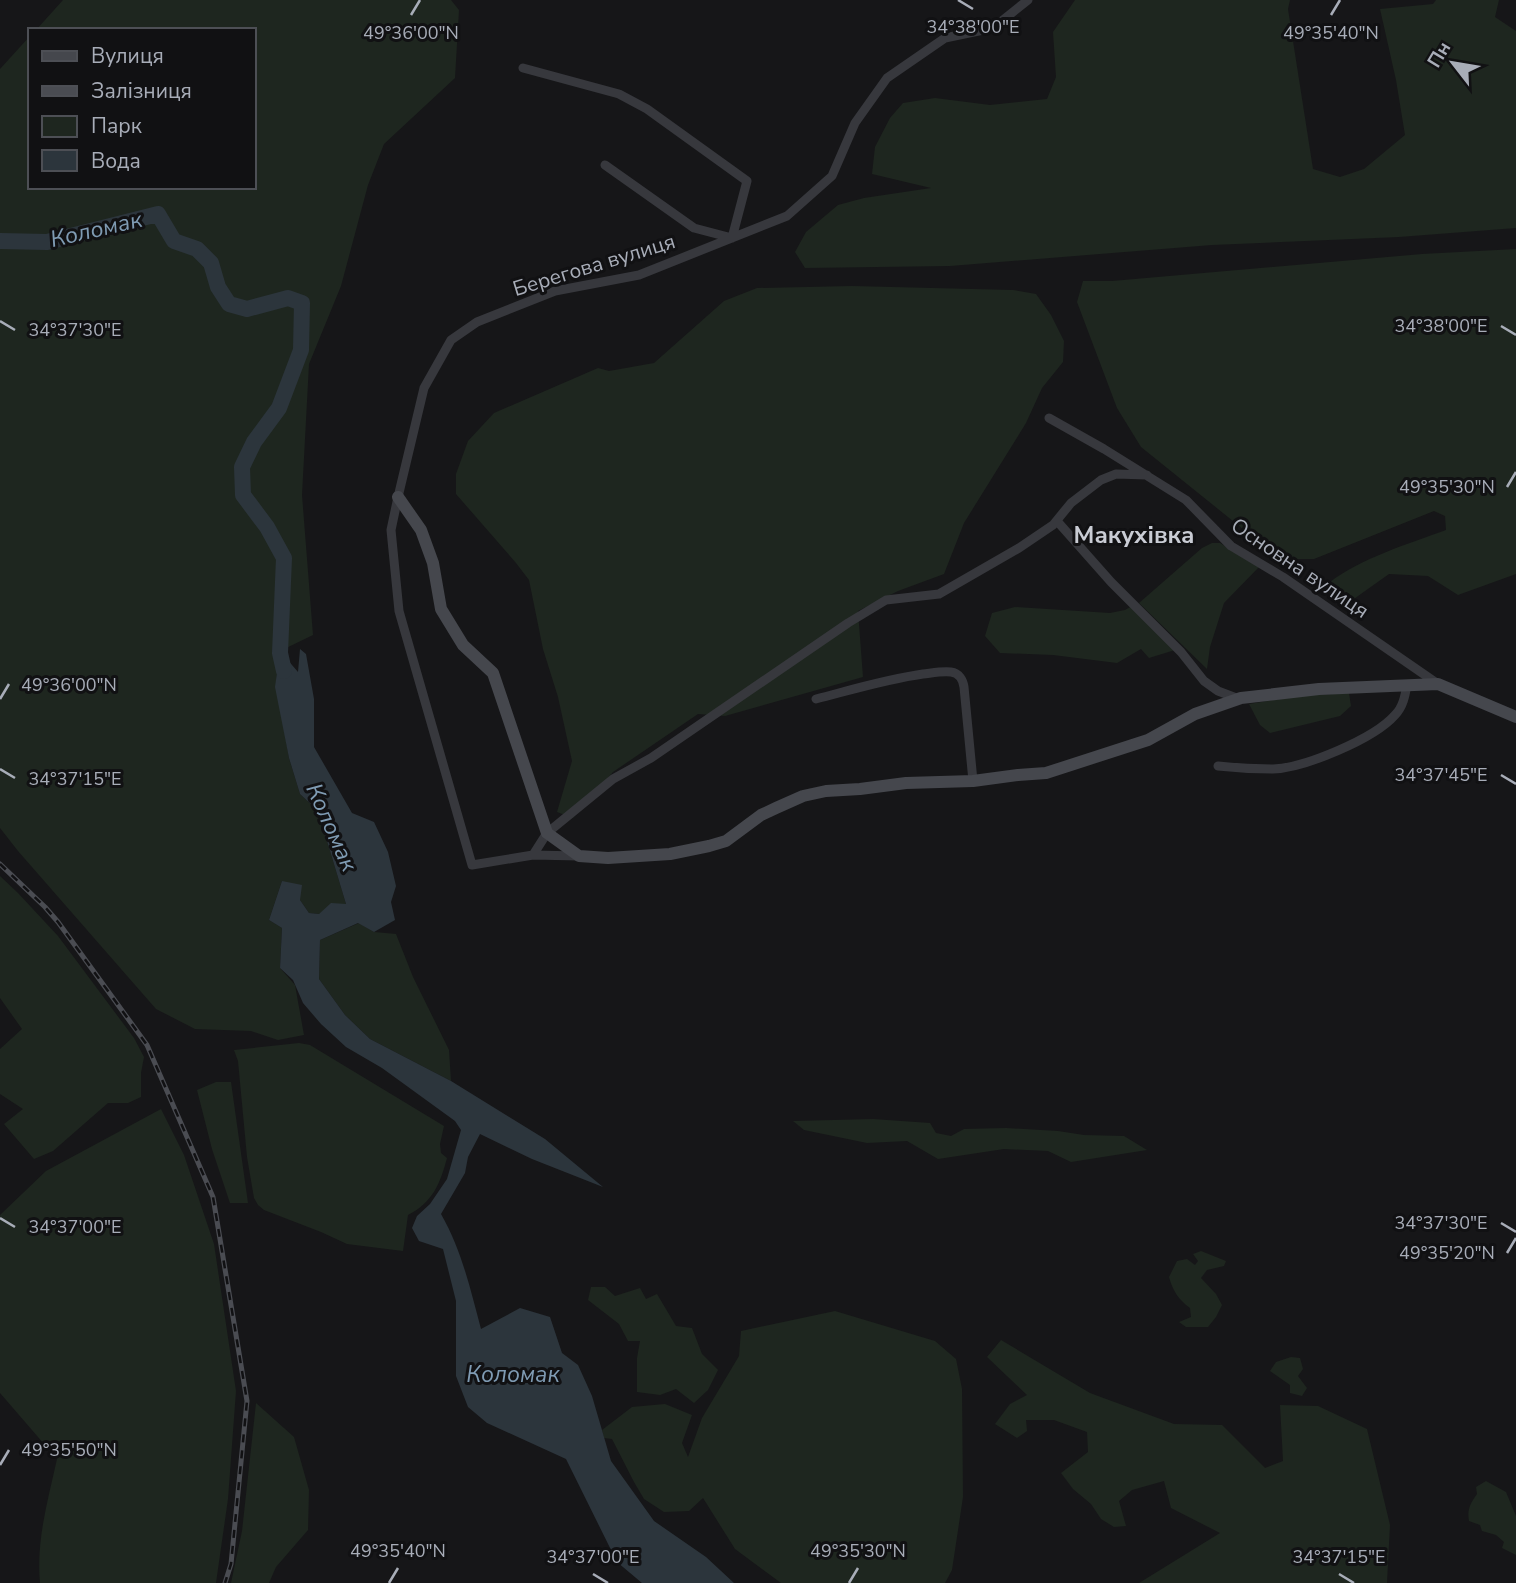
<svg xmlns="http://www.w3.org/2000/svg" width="1516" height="1583" font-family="'Nunito Sans',sans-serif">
<rect width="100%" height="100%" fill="#161618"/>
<!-- green -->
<path fill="#1e261f" d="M63,0H451L459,10L455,78L384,144L368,185L341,286L309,364L302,495L313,635L280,651L276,682L289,758L300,794L318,811L346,904L319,914L309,913L300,900L282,881L269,920L282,928L280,968L295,985L304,1035L278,1040L251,1031L195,1029L156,1009L18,851L0,828V69L30,36V187H254V30H36Z
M1075,0H1290L1288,9L1313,169L1340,177L1364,169L1405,135L1396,80L1380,9L1433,4L1436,0H1499L1495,17L1516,31V228L1399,237L1212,245L950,266L805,268L795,252L806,232L838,205L864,198L931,188L872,174L875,147L890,118L903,103L935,98L990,105L1047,99L1056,77L1053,32Z
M1516,249V574L1458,595L1428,576L1389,574L1351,601L1334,596L1330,582C1360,559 1410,543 1446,530L1445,516L1434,511L1314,559H1286L1264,546L1141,447L1117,408L1077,302L1083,281H1112L1422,254Z
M852,286L1013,290L1036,294L1051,315L1064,341L1063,362L1042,388L1026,423L964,523L944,574L898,591L858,611L863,677L725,716L698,714L613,772L573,818L557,812L572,761L558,697L543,649L529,580L516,563L456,494V474L468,441L494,413L598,368L609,371L654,363L724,301L757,288Z
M1212,543H1220L1259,567L1224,603L1210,647L1207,669L1139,603L1202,548Z
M1132,606L1175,650L1149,658L1141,649L1117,663L1053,655L1000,653L985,636L992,613L1015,607L1110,613L1125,610Z
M1349,693L1351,706L1340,716L1270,733L1260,725L1249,704L1297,696Z
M0,876L18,893L58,936L134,1038L144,1057L141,1073V1097L128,1103H108L53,1151L34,1159L4,1124L23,1109L0,1094V1049L22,1029L0,998Z
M359,923L374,932L396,934L413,977L449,1050L451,1081L370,1039L345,1015L319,979L320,940Z
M299,1043L310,1045L444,1126L440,1144L441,1153L447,1158C440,1184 433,1202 408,1215L403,1251L347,1244L321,1232L264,1210L258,1205L254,1198L247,1157L238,1061L234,1050Z
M216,1082H231L248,1203H230L212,1149L197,1090Z
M161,1109L184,1155L214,1244L236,1391L228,1499L216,1583H40C36,1540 48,1500 57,1459L0,1393V1215L46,1171Z
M873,1119L930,1123L936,1133L951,1136L964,1129L1006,1128L1058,1131L1084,1135L1124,1136L1147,1150L1071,1162L1048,1151L1004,1149L938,1159L907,1141L867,1143L804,1130L793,1121Z
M1201,1251L1226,1261L1224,1266L1207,1270L1201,1278L1216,1294L1222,1305L1216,1317L1208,1327H1186L1179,1322L1191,1317L1190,1308C1178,1299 1173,1291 1169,1277L1177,1261L1187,1259L1195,1265L1198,1261L1193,1254Z
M591,1287H605L615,1296L640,1288L646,1299L657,1294L676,1326L692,1328L702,1354L718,1370L708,1390L694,1403L676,1389L660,1395L637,1392V1358L640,1341H628L619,1324L588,1300Z
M835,1311L935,1341L956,1359L962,1389L963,1497L952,1570L945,1583H781L735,1549L703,1498L689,1511L664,1512L644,1499L634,1482L612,1439L604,1438L602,1430L632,1407L665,1404L692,1415L682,1443L688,1457L702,1418L739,1356L741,1331Z
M1001,1340L1090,1393L1174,1424L1222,1425L1265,1468L1283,1461L1280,1405L1318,1406L1367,1429L1390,1525L1387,1583H1139L1220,1533L1171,1508L1164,1481L1132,1490L1119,1501L1126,1526L1114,1527L1101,1519L1091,1504L1073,1489L1061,1473L1088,1452L1087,1432L1054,1420H1026L1027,1431L1017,1438L995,1424L1010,1404L1027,1395L987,1357Z
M1291,1357L1300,1358L1303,1369L1298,1376L1307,1388L1302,1396L1290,1393V1385L1270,1371L1276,1362Z
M256,1403L294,1437L309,1490L308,1530L276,1567L269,1583H231L242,1531Z
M1486,1481L1506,1492L1516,1516V1555L1502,1548L1504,1542L1496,1535L1482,1531L1480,1525L1469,1521C1467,1510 1470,1504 1477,1494L1476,1487Z"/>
<!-- water -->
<path fill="#2c353c" d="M300,649L306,654L314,699V747L352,813L374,822L388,852L396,886L391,902L395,920L374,932L358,923L320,940L319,979L345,1015L370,1039L451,1081L545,1139L603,1187L532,1159L480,1134L468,1157L465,1173L441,1214C462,1251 470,1288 481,1329L520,1308L550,1317L562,1353L578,1365L592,1396L611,1461L654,1521L706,1557L734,1583H642L617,1562L566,1459L487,1423L468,1407L456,1376V1301L443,1249L419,1241L412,1228L417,1216L430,1204L447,1179L461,1130L455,1121L382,1068L346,1047L321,1024L303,1003L293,980L280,968L282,928L269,920L282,881L302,885L300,900L309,913L319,914L331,903L346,904L318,811L300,794L289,758L275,687L280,651L298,672Z"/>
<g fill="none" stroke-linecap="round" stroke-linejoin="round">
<!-- river -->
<path stroke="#2c353c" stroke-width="16" d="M0,241L47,242L158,214L174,241L197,249L211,263L218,287L229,304L247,309L288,298L302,303L301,350L279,408L254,442L242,467L243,495L267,527L284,558L280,653L284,671"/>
<!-- street -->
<path stroke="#37383d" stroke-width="9" d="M523,68L619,94L647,109L747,181L732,238L694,228L605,165
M1049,418L1104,449L1186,500L1231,546L1283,577L1438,684
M1057,521L1111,582L1181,652L1204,681L1218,691L1239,699
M816,699C851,690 887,679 923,674C932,673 942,671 951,672C959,673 963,680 964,687L973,781
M1218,766C1236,768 1255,769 1273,769C1304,768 1374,739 1395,715C1403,707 1405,696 1407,685
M533,855L547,833L613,779L651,758L848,623L886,600L939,594L1019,548L1053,525L1071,503L1101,480L1116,474L1147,475
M579,856L533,855L472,865L399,611L391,530L398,497L424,388L451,340L477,322L555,291L639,275L787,216L832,176L855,123L887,78L945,38L993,28L1028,0"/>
<!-- secondary -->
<path stroke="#45474d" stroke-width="12" d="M398,497L421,530L433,563L441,609L463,645L493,673L547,833L579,856L608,858L670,854L709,846L726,841L761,815L776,808L803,796L826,791L860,789L906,783L973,781L1018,775L1046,773L1148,740L1195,714L1241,698L1319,689L1438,684L1516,717"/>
<!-- rail casing -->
<g stroke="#4a4c52" stroke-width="5">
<path id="rail" d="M0,864L45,907L58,922L147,1045L213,1197L247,1401L231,1564L225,1583"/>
</g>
<!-- rail -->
<use href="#rail" stroke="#111113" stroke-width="2.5" stroke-dasharray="8" stroke-linecap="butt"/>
</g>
<!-- ticks -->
<path fill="none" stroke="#a8adb8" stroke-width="2.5" d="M958,0L973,9M411,15L420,0M1331,15L1340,0M0,321L15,330M1501,326L1516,335M1507,487L1516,472M0,699L9,684M0,769L15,778M1501,775L1516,784M0,1218L15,1227M1501,1223L1516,1232M1507,1253L1516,1238M0,1465L9,1450M593,1574L608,1583M1339,1574L1354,1583M389,1583L398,1568M849,1583L858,1568"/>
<g text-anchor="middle" stroke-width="6" stroke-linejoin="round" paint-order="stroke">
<!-- street labels -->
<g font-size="21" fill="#a8adb8" stroke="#111113">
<text transform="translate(594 265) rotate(-17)" y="7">Берегова вулиця</text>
<text transform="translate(1300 568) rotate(34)" y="7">Основна вулиця</text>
</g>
<!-- water labels -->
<g font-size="23" font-style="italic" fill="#7f9bb3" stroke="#111113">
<text transform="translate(96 229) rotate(-13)" y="8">Коломак</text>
<text transform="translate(332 827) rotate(66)" y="8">Коломак</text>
<text x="513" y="1382">Коломак</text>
</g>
<!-- quarter labels -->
<g font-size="24" font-weight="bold" fill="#c9ccd4" stroke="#111113">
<text x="1134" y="543">Макухівка</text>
</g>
</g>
<g font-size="18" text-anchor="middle" fill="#a8adb8" stroke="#111113" stroke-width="6" stroke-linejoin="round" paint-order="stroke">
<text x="973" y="33">34°38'00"E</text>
<text x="411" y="39">49°36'00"N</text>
<text x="1331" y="39">49°35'40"N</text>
<text x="1441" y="332">34°38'00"E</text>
<text x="75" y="336">34°37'30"E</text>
<text x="1447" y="493">49°35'30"N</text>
<text x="69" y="691">49°36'00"N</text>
<text x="1441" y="781">34°37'45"E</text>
<text x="75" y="785">34°37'15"E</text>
<text x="1441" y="1229">34°37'30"E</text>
<text x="75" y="1233">34°37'00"E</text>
<text x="1447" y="1259">49°35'20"N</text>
<text x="69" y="1456">49°35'50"N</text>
<text x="398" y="1557">49°35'40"N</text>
<text x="858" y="1557">49°35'30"N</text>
<text x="593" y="1563">34°37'00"E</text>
<text x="1339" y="1563">34°37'15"E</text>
</g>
<!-- legend -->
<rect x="28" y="28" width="228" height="161" fill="#111113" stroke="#4d4f55" stroke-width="2"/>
<rect x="42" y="51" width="35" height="10" fill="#45474d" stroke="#4d4f55" stroke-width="2"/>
<text x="91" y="63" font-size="21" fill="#a8adb8">Вулиця</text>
<rect x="42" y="86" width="35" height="10" fill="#4a4c52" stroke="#4d4f55" stroke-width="2"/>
<text x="91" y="98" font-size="21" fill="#a8adb8">Залізниця</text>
<rect x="42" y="116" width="35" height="21" fill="#1e261f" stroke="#4d4f55" stroke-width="2"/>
<text x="91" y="133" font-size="21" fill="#a8adb8">Парк</text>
<rect x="42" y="150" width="35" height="21" fill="#2c353c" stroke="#4d4f55" stroke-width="2"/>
<text x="91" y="168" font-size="21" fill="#a8adb8">Вода</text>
<!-- north arrow -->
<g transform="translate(1453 63) rotate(301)" stroke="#111113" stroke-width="5" paint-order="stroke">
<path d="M0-5L12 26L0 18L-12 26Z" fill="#a8adb8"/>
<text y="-10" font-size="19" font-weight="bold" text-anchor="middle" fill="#a8adb8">Пн</text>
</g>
</svg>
